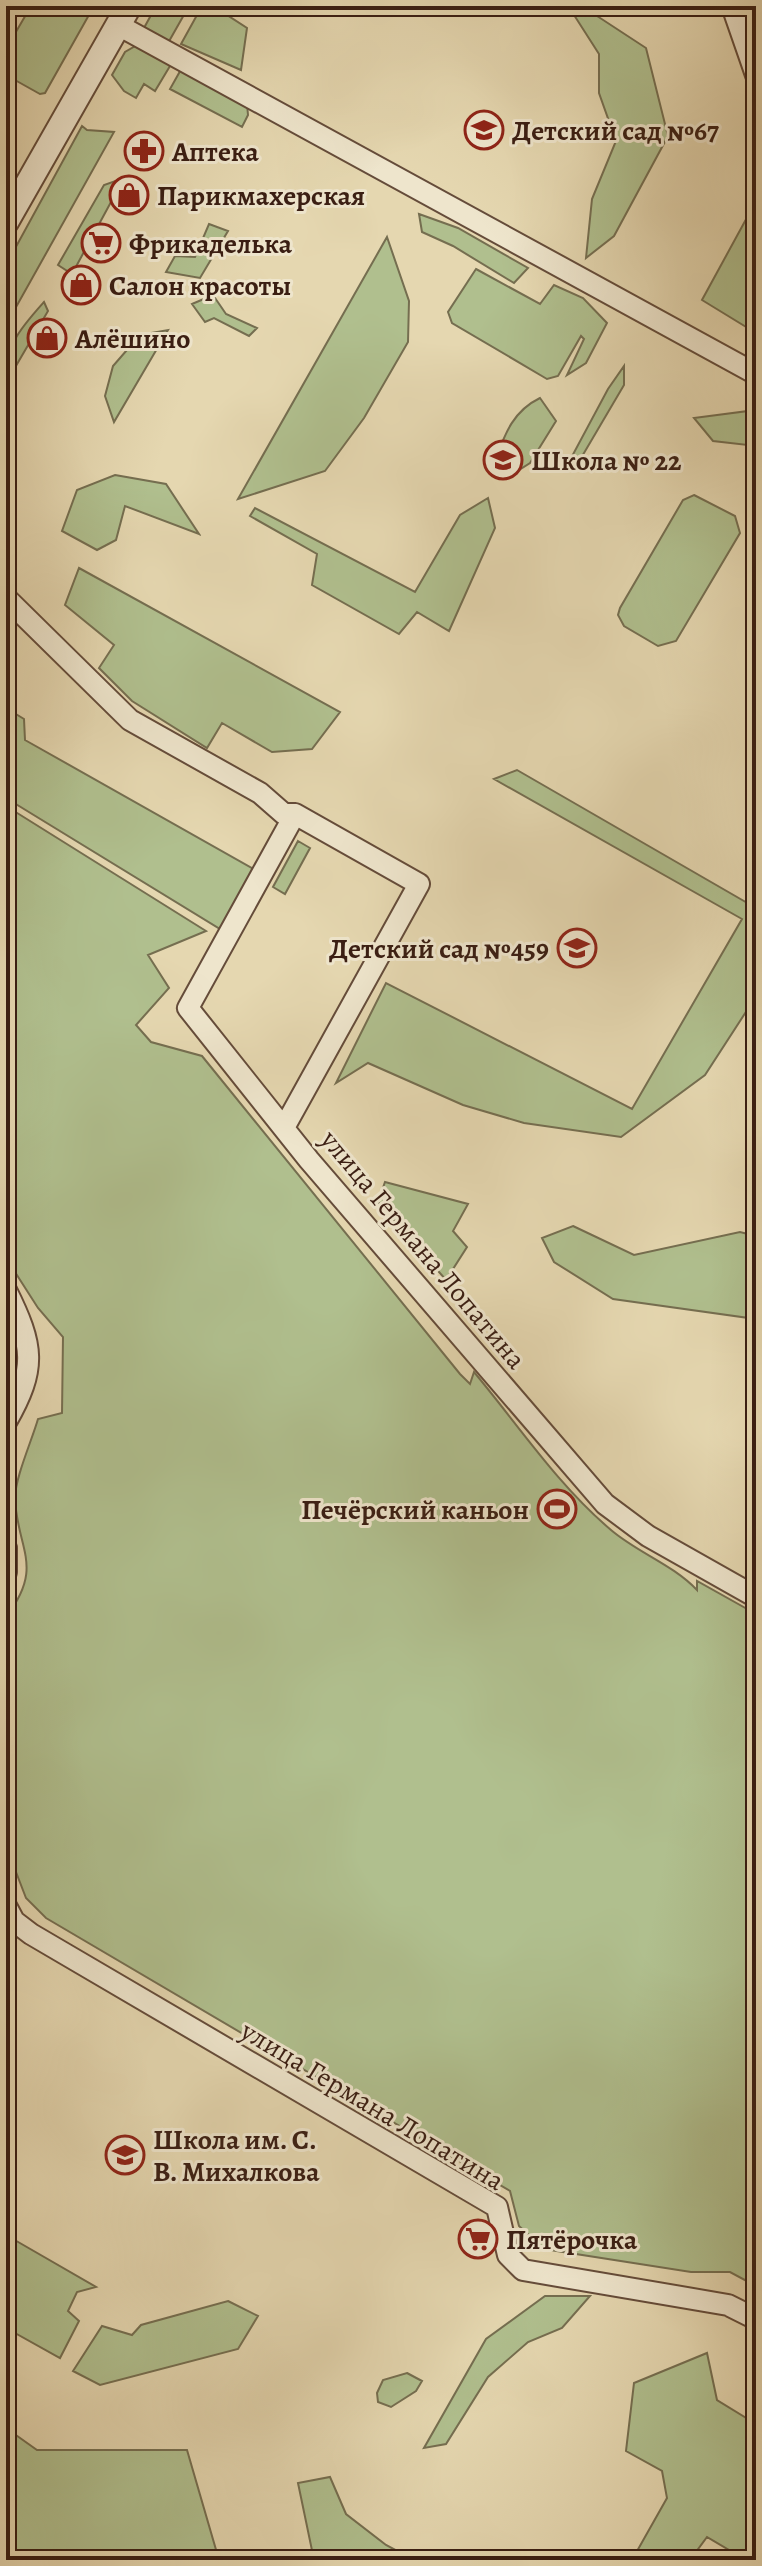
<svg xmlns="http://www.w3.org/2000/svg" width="762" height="2566" font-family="Alegreya,serif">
<rect width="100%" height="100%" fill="#e5d7b0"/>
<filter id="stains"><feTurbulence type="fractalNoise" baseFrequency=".0025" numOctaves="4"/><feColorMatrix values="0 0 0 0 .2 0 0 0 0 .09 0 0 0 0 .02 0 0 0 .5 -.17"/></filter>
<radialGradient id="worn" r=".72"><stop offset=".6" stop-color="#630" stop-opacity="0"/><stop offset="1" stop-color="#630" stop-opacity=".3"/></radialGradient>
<!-- green -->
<path fill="#b0bf8e" stroke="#756e50" stroke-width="2" d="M31,6H94L45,93L40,94L6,75V49Z
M156,6H189L168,43L144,28Z
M202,6H223L221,11L247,28L241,70L181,44Z
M594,14L646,48L668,136L614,236L586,258L592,199L616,141L599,93V54L574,15Z
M137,45L173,61L155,91L144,84L136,98L124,91L112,75L125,52Z
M183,66L247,104L248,115L242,127L170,89Z
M82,126L87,130L114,132L6,325V265Z
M124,178L72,274L58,265L104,185Z
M756,201V333L702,300Z
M419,214L458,228L528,268L514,283L453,246L422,232Z
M209,224L228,231L200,278L166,272L175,256L195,257Z
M387,237L409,301L408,342L364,418L325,471L238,499Z
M476,269L540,304L554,285L583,298L607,323L586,363L567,375L584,339L581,336L558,376L547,379L452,323L448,312Z
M213,295L226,314L257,328L249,336L214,318L205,322L192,304Z
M44,302L48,311L6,383C6,344 19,330 44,302Z
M168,330L114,422L105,396L113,366L140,335Z
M624,366V385L574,470L570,460L608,389Z
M540,398L556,421L530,463L511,475L493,466C504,437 511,412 540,398Z
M756,410V446L713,441L694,418Z
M115,475L166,484L199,534L125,506L116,540L97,550L62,531L77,490Z
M694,495L735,516L740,533L676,641L658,646L624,626L618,615L620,608L683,500Z
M488,498L495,528L449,631L417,612L399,634L312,585L317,554L250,516L255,508L415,592L460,515Z
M79,568L340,712L312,749L272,752L222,723L207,748L132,701L99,668L114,645L65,605Z
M6,708L24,719L25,740L259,872L225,932L6,798Z
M517,770L756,908V987L753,1001L705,1075L621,1137L524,1123L463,1105L368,1063L336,1083L386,983L632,1109L742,919L494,779Z
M6,806L206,931L148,955L169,988L136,1025L151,1042L202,1056L460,1374L470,1384L474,1372C519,1426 557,1484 611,1530C638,1553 672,1564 697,1590V1581L756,1614V1645L746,1642L756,1650V2286L730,2272H691L544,2249L519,2226L510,2191L46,1918L26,1898L6,1846V1617C45,1566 17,1550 15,1498C15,1478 32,1440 38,1419L62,1413L63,1337L38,1308L6,1258Z
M298,841L310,848L285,894L273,887Z
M385,1182L468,1204L453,1231L467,1247L446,1280L378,1202Z
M573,1226L634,1255L740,1232L756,1236V1319L613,1299L554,1262L542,1238Z
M6,2235L96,2287L77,2292L68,2311L79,2321L60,2358L6,2328Z
M545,2296H590L562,2328L528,2342L488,2377L446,2444L424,2448L486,2339Z
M228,2301L258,2316L238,2349L100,2385L73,2371L102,2326L132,2335L141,2325Z
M707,2353L717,2400L756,2424V2560H746L707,2537L690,2560H632L667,2498L662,2471L626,2451L634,2383Z
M407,2373L422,2381L416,2391L391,2407L378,2402L377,2393L383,2380Z
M6,2428L37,2450H187L219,2560H6Z
M330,2477L346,2514L386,2545L414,2560H314L298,2483Z"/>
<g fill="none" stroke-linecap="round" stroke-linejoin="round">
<!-- minor casing -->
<g stroke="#654c3a" stroke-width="24">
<path id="minor" d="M732,6L756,75
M118,25L756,374
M6,598L130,720L260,793L284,814H295L419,884L285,1126
M295,814L188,1008L309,1160L605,1504L648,1536L756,1597
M6,1290C34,1346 37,1368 6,1422
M6,1548V1572
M6,1906L14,1921L31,1934L497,2207L508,2255L523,2270L728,2305L756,2319"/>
</g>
<!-- tertiary casing -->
<g stroke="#654c3a" stroke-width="28">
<path id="tertiary" d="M6,222L129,6"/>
</g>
<!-- minor -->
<use href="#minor" stroke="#eee5cc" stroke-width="20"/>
<!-- tertiary -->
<use href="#tertiary" stroke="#eee5cc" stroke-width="24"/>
</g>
<!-- icons -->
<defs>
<g id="school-ring" transform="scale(2)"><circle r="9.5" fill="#eee5cc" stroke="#8f2418" stroke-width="1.5"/><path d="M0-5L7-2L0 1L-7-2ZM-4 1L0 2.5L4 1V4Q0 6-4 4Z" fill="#8f2418"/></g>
<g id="pharmacy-ring" transform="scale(2)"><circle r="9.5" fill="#eee5cc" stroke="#8f2418" stroke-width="1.5"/><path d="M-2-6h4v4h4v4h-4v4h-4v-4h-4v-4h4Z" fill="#8f2418"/></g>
<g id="shop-ring" transform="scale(2)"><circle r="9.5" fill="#eee5cc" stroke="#8f2418" stroke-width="1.5"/><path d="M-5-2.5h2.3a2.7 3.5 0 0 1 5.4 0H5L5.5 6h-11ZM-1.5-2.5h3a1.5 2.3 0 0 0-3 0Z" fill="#8f2418"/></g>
<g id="supermarket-ring" transform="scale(2)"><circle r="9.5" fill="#eee5cc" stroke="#8f2418" stroke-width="1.5"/><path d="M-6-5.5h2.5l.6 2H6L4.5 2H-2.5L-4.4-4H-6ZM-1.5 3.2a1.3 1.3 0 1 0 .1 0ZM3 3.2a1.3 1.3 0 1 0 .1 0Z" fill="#8f2418"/></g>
<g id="stadium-ring" transform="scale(2)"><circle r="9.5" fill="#eee5cc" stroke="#8f2418" stroke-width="1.5"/><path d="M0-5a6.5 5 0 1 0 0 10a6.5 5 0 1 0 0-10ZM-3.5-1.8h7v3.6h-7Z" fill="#8f2418"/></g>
</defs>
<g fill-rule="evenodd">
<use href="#school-ring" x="484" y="130"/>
<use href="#pharmacy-ring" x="144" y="151"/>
<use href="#shop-ring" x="129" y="195"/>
<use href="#supermarket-ring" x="101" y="243"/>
<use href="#shop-ring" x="81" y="285"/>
<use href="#shop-ring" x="47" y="338"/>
<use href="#school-ring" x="503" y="460"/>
<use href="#school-ring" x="577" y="948"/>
<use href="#stadium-ring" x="557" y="1509"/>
<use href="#school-ring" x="125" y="2155"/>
<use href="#supermarket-ring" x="478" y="2239"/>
</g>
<g text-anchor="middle" stroke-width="6" stroke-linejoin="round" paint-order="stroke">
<!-- poi labels -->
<g font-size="28" font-weight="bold" fill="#3a1e13" stroke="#eee5cc" text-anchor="start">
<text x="512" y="140">Детский сад №67</text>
<text x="172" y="161">Аптека</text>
<text x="157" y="205">Парикмахерская</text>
<text x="129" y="253">Фрикаделька</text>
<text x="109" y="295">Салон красоты</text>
<text x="75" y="348">Алёшино</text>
<text x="531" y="470">Школа № 22</text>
<text x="549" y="958" text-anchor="end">Детский сад №459</text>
<text x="529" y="1519" text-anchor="end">Печёрский каньон</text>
<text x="153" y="2149">Школа им. С.<tspan x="153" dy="32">В. Михалкова</tspan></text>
<text x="506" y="2249">Пятёрочка</text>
</g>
<!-- street labels -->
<g font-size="28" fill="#3a1e13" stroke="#eee5cc">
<text transform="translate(424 1249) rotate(50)" y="10">улица Германа Лопатина</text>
<text transform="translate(373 2105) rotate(31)" y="10">улица Германа Лопатина</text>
</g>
</g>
<!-- margin -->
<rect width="762" height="2566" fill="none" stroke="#e5d7b0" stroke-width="32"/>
<rect x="8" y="8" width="746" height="2550" fill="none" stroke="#3a1e13" stroke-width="4"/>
<rect x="16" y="16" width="730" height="2534" fill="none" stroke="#3a1e13" stroke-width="2"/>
<rect width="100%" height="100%" filter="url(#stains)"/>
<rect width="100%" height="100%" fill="url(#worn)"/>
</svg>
